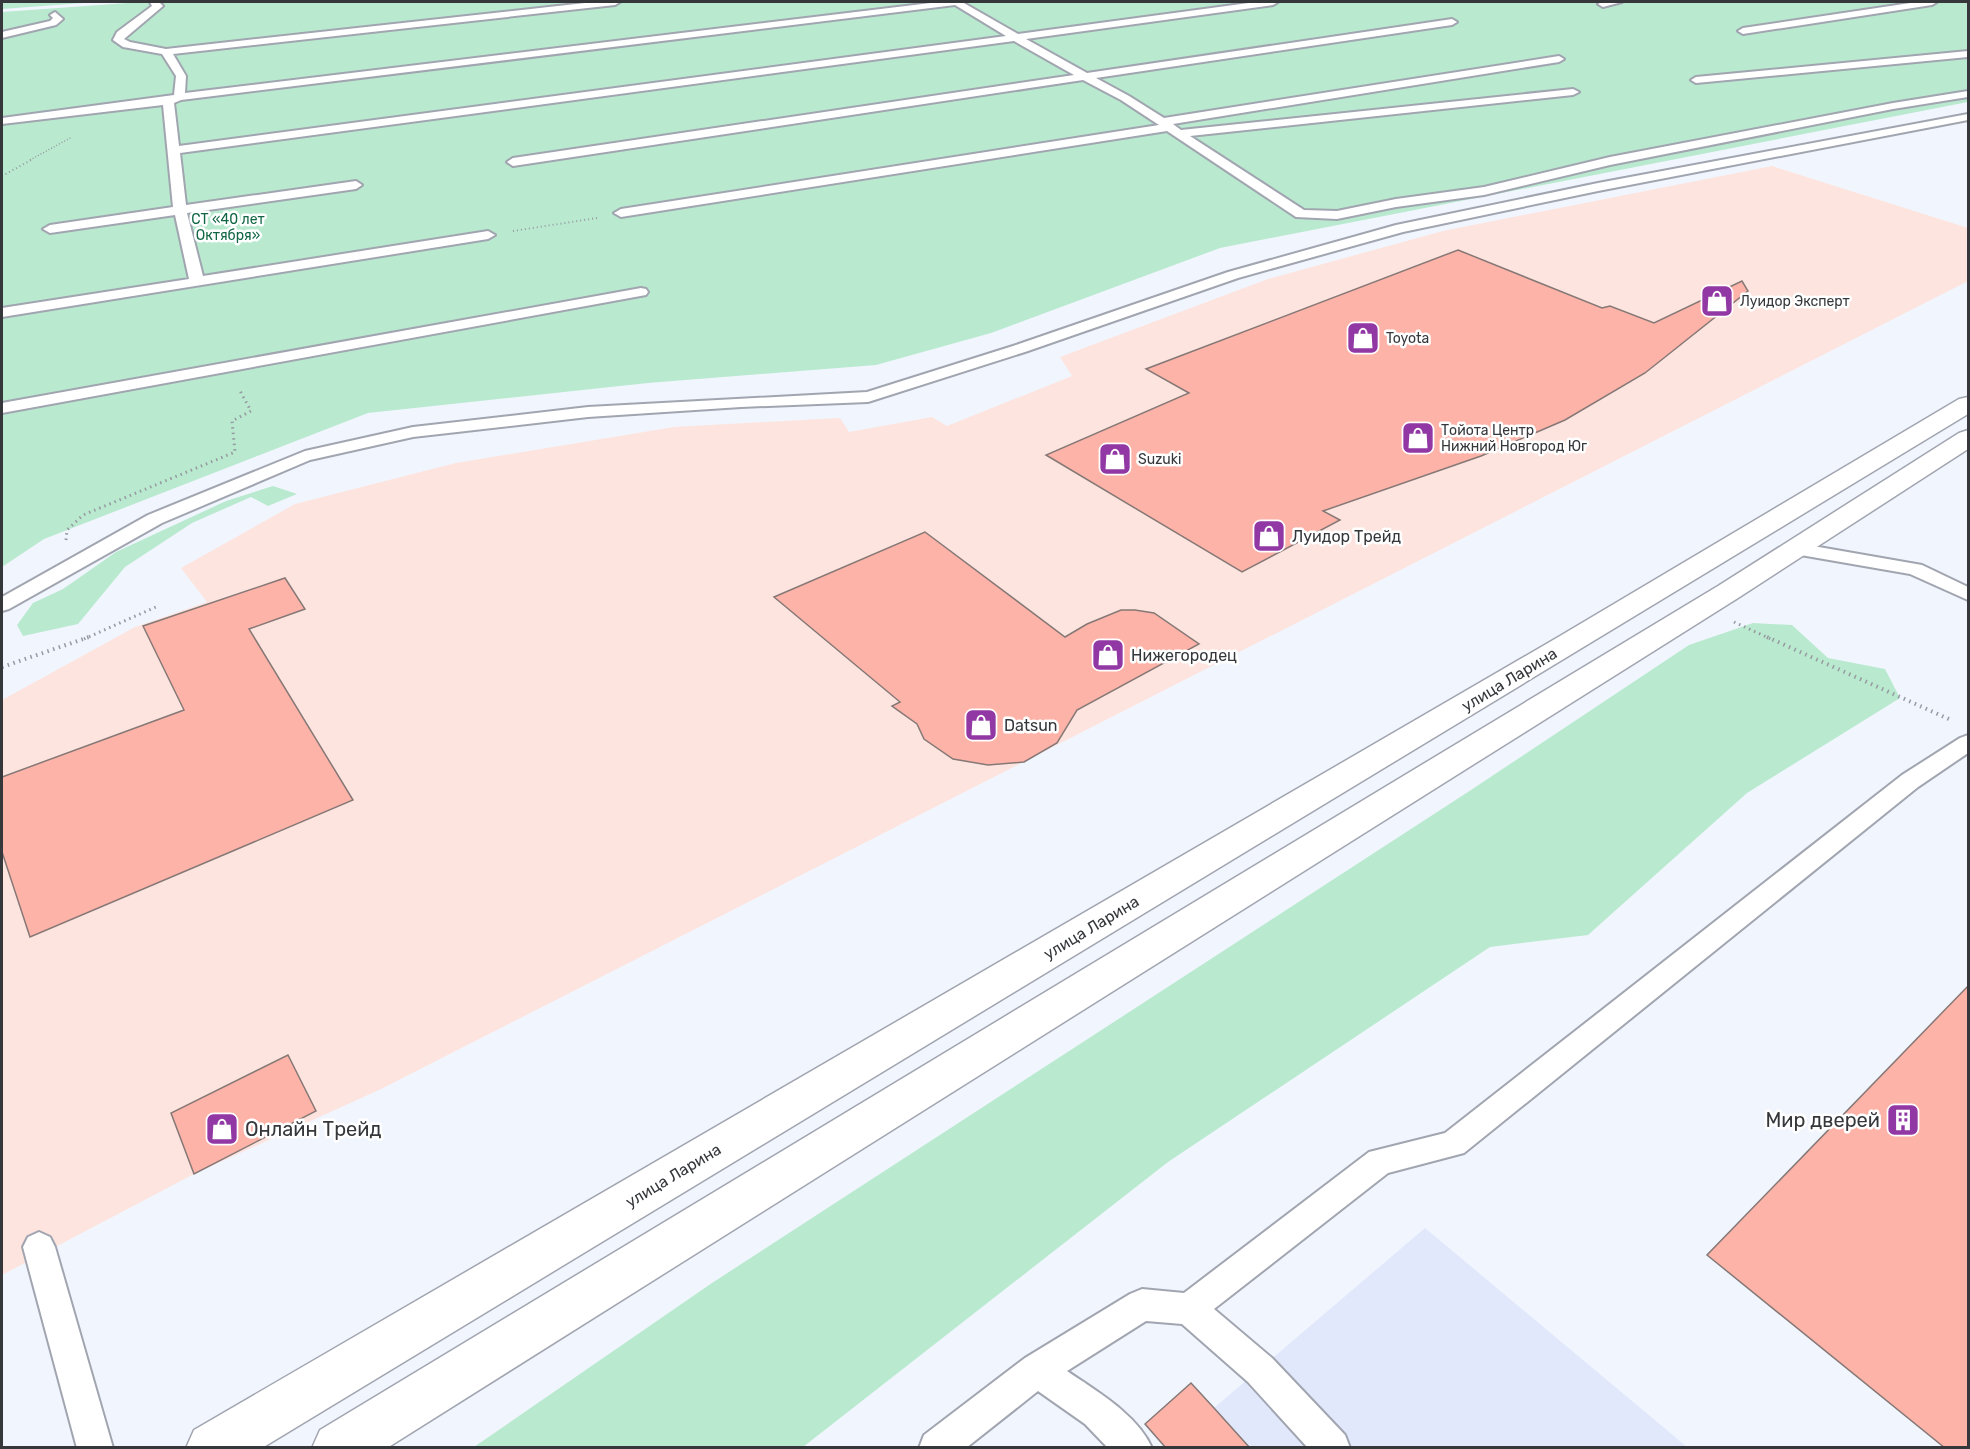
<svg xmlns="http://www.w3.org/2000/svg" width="1970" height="1449" font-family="Rubik,sans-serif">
<rect width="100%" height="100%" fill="#f1f5fe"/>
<!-- commercial -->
<path fill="#fee4de" d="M1772,166L1968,228V281L381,1089L194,1174L2,1275V700L135,627L207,602L181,568L295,504L456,463L674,427L840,418L849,432L932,417L947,426L1072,376L1060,357L1268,279L1443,231Z"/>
<!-- built -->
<path fill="#e1e8fb" d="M1425,1228L1687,1447L1166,1448L1145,1424L1191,1383L1214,1408Z"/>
<!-- green -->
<path fill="#b9eacf" d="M2,2H97L2,9Z
M141,2H1968V102L1220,248L991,333L876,365L648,383L368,413L44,539L2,567V12Z
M273,486L297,494L268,506L251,497L192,523L125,567L78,624L23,636L17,625L33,603L63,589L116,552L226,501Z
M1753,623L1792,625L1828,658L1885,669L1900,698L1747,793L1588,935L1490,947L1168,1162L803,1447H474L712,1283L1471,790L1689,645Z"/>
<!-- building -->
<path fill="#fdb3a8" stroke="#857876" stroke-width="1.5" d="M1458,250L1602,308L1610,306L1654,323L1742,281L1748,291L1645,373L1565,420L1481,456L1323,511L1340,520L1242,572L1046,455L1189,393L1146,369Z
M925,532L1065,637L1087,624L1121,610H1135L1154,613L1199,644L1077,710L1057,743L1024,762L988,765L953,759L924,739L917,724L892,706L900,702L774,597Z
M285,578L305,609L249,629L353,800L30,937L2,852V777L184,710L143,626Z
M1968,986V1448H1945L1707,1255Z
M288,1055L316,1111L194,1174L171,1113Z
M1191,1383L1214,1408L1250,1448H1166L1145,1424Z"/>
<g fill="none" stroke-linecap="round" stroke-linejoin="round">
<!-- lane casing -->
<g stroke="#a1a5b0" stroke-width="4">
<path id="lane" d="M150,2H159L163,6L124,39L130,42L166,49L594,2H620L615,5L173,54L186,76L185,93L939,2H962L1018,34L1256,2H1278L1273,5L1026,39L1087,73L1452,19L1457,22L1452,25L1096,78L1129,96L1164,118L1559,56L1564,59L1559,62L1173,124L1181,130L1573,89L1579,92L1573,95L1190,136L1304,210L1337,211L1396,199L1484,187L1610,157L1893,103L1968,91V97L1893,109L1610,165L1484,195L1396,207L1337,219L1296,217L1167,131L621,217L614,213L621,209L1159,125L1121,100L1083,80L513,166L507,162L513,158L1074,75L1014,41L180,153L186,205L356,181L362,185L356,189L187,213L203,276L488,231L495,235L488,239L2,317V308L189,279L175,215L50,233L43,229L50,225L173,207L163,105L2,124V118L174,95L176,76L162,54L123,47L113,40L117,32L152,6ZM955,5L1006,36L179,146L174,103L181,100Z
M1602,2H1622L1603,7L1598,4Z
M1917,2H1937L1932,5L1743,34L1738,31L1743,28Z
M55,12L63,19L56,25L2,38V32L50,21L53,18L50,15Z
M1968,51V57L1696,83L1691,80L1696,77Z
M1968,114V120L1598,191L1403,232L1238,278L1025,352L868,402L741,407L588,417L413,437L310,460L162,523L9,609L2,611V597L148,515L305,451L413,427L588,407L867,392L1013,346L1228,272L1396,225L1598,183Z
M641,288L646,289L648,292L646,295L2,413V403Z
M1796,543L1922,565L1968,587V600L1910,574L1789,553L1786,549L1789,545Z
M1968,735V753L1918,787L1464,1153L1388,1173L1214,1309L1272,1358L1345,1435L1350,1448H1308L1248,1382L1182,1324L1146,1321L1067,1371C1095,1390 1138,1415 1152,1448H1108L1085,1424L1038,1391L966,1448H919L924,1435L1025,1358L1130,1294L1142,1289L1184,1293L1369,1152L1445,1133L1902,775L1960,738Z
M39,1232L50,1237L55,1247L113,1448H77L23,1247L28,1237Z"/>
</g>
<!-- primary casing -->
<g stroke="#a1a5b0" stroke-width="3">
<path id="primary" d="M1968,397V414L262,1448H186L194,1430L1560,636L1959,399Z
M1968,430V449L1738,598L387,1448H312L320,1430L1718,586L1959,433Z"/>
</g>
<!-- path-far3 -->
<path stroke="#979aa1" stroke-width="1.5" stroke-dasharray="1 2" stroke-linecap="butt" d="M30,160L72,137"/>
<!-- path-far2 -->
<path stroke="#979aa1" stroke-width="2" stroke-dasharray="1 3" stroke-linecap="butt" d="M2,176L33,159
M513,231L597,218"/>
<!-- path-far1 -->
<path stroke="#979aa1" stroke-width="3" stroke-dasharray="1.5 4" stroke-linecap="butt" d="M66,540L67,530L83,515L235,452L232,421L251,411L239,389
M1734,622L1771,639
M84,639L158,606"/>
<!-- path -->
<path stroke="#979aa1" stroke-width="4" stroke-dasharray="1.5 4.5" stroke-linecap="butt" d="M1767,637L1951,720
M2,667L89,637"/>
<!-- lane -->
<use href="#lane" fill="#fff" fill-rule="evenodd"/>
<!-- primary -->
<use href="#primary" fill="#fff" fill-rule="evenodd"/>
</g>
<!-- icons -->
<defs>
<g id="shop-square" transform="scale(1.725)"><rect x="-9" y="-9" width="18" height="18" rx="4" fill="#9238a4" stroke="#fff"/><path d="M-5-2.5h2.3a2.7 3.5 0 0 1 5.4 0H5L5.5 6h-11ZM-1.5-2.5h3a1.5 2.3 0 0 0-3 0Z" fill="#fff"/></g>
<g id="building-square" transform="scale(1.725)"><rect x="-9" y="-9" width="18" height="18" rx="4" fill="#9238a4" stroke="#fff"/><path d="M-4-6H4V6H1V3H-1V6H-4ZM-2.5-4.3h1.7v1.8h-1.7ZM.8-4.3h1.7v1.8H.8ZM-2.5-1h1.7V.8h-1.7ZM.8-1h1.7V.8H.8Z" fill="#fff"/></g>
</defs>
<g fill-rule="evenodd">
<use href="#shop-square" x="1717" y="301"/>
<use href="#shop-square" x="1363" y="338"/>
<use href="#shop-square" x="1418" y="438"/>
<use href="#shop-square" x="1115" y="459"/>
<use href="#shop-square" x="1269" y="536"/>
<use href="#shop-square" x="1108" y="655"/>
<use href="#shop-square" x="981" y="725"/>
<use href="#building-square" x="1903" y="1120"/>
<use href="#shop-square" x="222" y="1129"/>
</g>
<g text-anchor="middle" stroke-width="5" stroke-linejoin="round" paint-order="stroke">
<!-- far-park labels -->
<g font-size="14" fill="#164" stroke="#fff">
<text x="228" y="224">СТ «40 лет<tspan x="228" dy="16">Октября»</tspan></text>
</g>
<!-- far-poi labels -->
<g font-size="14" fill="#35373b" stroke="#fff" text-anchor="start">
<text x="1740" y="306">Луидор Эксперт</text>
<text x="1386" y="343">Toyota</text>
<text x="1441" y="435">Тойота Центр<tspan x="1441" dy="16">Нижний Новгород Юг</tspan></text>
<text x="1138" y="464">Suzuki</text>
</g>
<!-- poi labels -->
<g font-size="16" fill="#35373b" stroke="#fff" text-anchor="start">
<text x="1292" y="542">Луидор Трейд</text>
<text x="1131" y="661">Нижегородец</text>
<text x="1004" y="731">Datsun</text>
</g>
<!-- street labels -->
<g font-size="16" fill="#35373b" stroke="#fff">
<text transform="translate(1509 679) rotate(-31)" y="6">улица Ларина</text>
<text transform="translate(1091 927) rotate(-31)" y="6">улица Ларина</text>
<text transform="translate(673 1175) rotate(-31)" y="6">улица Ларина</text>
</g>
<!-- near-poi labels -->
<g font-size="20" fill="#35373b" stroke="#fff" text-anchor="end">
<text x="1880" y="1127">Мир дверей</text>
<text x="245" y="1136" text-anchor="start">Онлайн Трейд</text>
</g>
</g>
<!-- border -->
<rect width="1970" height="1449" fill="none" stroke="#35373b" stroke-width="6"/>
</svg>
